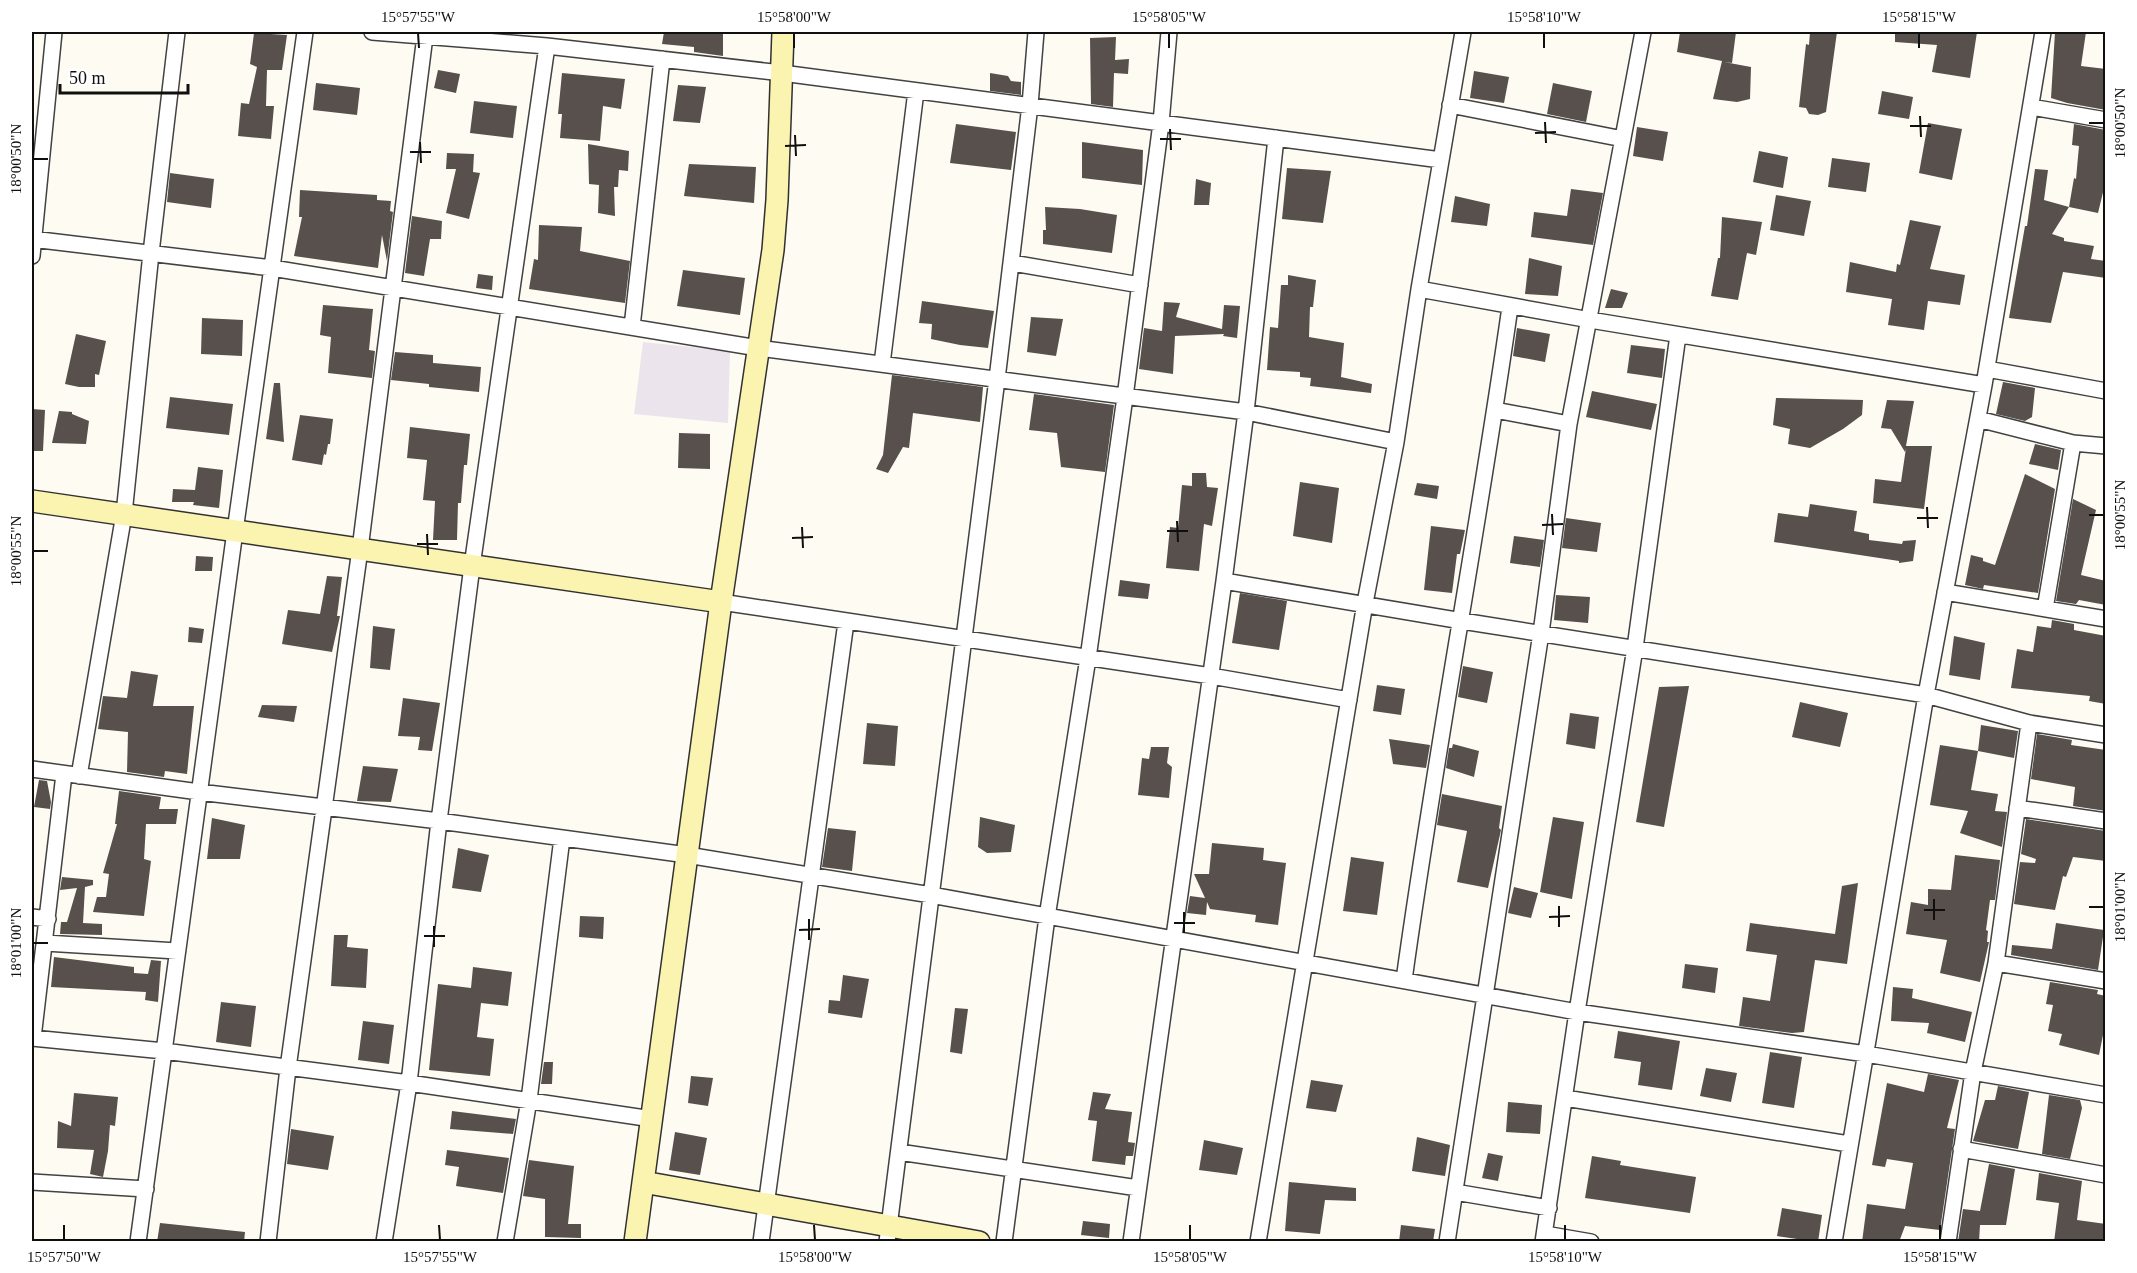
<svg xmlns="http://www.w3.org/2000/svg" width="2137" height="1273" font-family="'Times New Roman',serif">
<rect width="100%" height="100%" fill="#fefcf2"/>
<!-- industrial -->
<path fill="#ece4ed" d="M643,342L730,351L728,423L634,414Z"/>
<!-- building -->
<path fill="#57504c" d="M664,32H723V56L694,52V47L662,44Z
M1680,32H1736L1732,63L1724,62L1751,67L1750,99L1737,102L1713,99L1722,61L1677,52Z
M1810,32H1837L1826,112L1818,115L1809,114L1806,108L1799,107L1806,44L1809,45Z
M1895,32H1977L1970,78L1932,72L1937,45L1895,42Z
M2055,32H2086L2081,66L2106,69V110L2067,103L2051,98Z
M254,33L287,35L282,70H267L266,106H274L271,139L238,136L241,103L249,104L257,67L250,64Z
M1116,37L1115,60L1129,59L1128,74L1114,73L1113,107L1091,104L1090,38Z
M438,70L460,74L456,93L434,88Z
M1474,71L1509,77L1504,103L1470,98Z
M562,73L625,79L621,109L603,106L600,141L560,138L562,114H558Z
M990,73L1008,76L1011,81L1021,82V95L990,91Z
M316,83L360,88L357,115L313,110Z
M1553,83L1592,91L1586,122L1547,114Z
M678,85L706,87L700,123L673,121Z
M1882,91L1913,97L1909,119L1878,114Z
M474,101L517,106L513,138L470,133Z
M1928,123L1962,129L1952,180L1919,173Z
M956,124L1016,132L1011,170L950,163Z
M2074,124L2106,130V180L2098,213L2069,207L2074,178L2076,179L2079,146L2072,145Z
M1637,127L1668,132L1663,161L1633,156Z
M1082,142L1143,150L1142,185L1082,178Z
M588,144L629,151L628,171L619,170L618,187H614L615,216L598,213L599,185L589,184Z
M1759,151L1788,157L1783,188L1753,182Z
M447,153L474,154L473,172L480,173L469,219L446,213L456,169H446Z
M1832,158L1870,163L1866,192L1828,187Z
M689,164L756,167L754,203L684,196Z
M1287,168L1331,171L1323,223L1282,219Z
M2035,169L2048,170L2044,200L2069,207L2052,234L2064,238V241L2094,246L2091,259L2106,261V278L2063,272L2051,323L2009,318L2025,226H2027Z
M170,173L214,179L211,208L167,202Z
M1196,179L1211,183L1209,205H1194Z
M1571,189L1603,193L1593,245L1531,237L1534,212L1567,216Z
M300,190L377,195V200L391,201L390,211L393,212L387,261L382,235L378,268L294,256L302,217H299Z
M1776,195L1811,201L1804,236L1770,230Z
M1455,196L1490,204L1487,226L1451,222Z
M1045,207L1080,209L1117,215L1112,253L1043,244V230H1046Z
M412,216L442,221L441,239H430L424,276L405,273Z
M1722,217L1762,222L1756,255L1747,253L1738,300L1711,296L1718,258H1720Z
M1910,220L1941,226L1930,269L1965,275L1960,305L1928,301L1924,330L1888,325L1892,299L1846,292L1850,262L1896,272L1897,264L1900,265Z
M539,225L582,227L580,251L630,261L625,303L529,289L534,259L538,260Z
M1529,258L1562,266L1558,296L1525,294Z
M683,270L745,278L740,315L677,306Z
M478,274L493,276L492,290L476,288Z
M1288,275L1316,280L1313,307H1310L1309,337L1344,343L1341,377L1372,384L1371,393L1310,386L1311,378L1300,377V372L1267,370L1270,327L1278,328L1281,285H1288Z
M1611,289L1628,293L1622,308H1605Z
M922,301L994,311L988,348L960,345L931,339L932,324L919,323Z
M1164,302L1180,303L1176,317L1222,329L1224,305L1240,306L1237,338L1223,336L1224,334L1175,336L1173,374L1139,369L1144,328L1162,331Z
M323,305L373,309L369,350L375,351L372,378L328,373L331,337L320,335Z
M1031,317L1063,319L1056,356L1027,352Z
M202,318L243,320L242,356L201,354Z
M1517,328L1550,334L1545,362L1513,356Z
M76,334L106,341L99,375L95,374V387H79L65,384Z
M1631,345L1665,349L1662,378L1627,373Z
M395,352L433,355V363L481,367L479,392L429,387V384L391,380Z
M892,375L983,387L980,422L913,413L909,448L903,447L888,473L876,469L883,455Z
M2003,382L2035,388L2032,417L2025,421L1996,414Z
M274,383H280L284,442L266,439Z
M1592,391L1657,404L1651,430L1586,417Z
M1034,394L1114,405L1105,472L1061,467L1057,433L1029,430Z
M170,397L233,404L229,435L166,428Z
M1776,398L1863,400L1862,415L1843,429L1810,448L1788,444L1790,429L1773,425Z
M1887,400L1914,401L1906,446H1932L1924,509L1873,503L1875,479L1901,482L1906,448L1905,452L1891,429L1881,428Z
M32,409L45,410L43,451H32Z
M59,411L72,412V414L89,421L86,444L52,443Z
M300,415L333,419L330,444H328L326,455L324,454L322,465L292,460Z
M410,427L470,434L467,465H464L461,503H458L457,540H433L435,501L423,500L427,460L407,458Z
M679,433L710,434V469L678,468Z
M2035,444L2061,450L2058,470L2029,464Z
M198,467L223,470L219,508L193,505L194,502H172L173,489L195,490Z
M1192,473H1206L1207,487L1218,488L1212,526L1204,524L1199,571L1166,568L1170,527L1178,528L1182,485L1192,486Z
M2025,474L2055,489L2038,593L1984,585L1983,589L1965,585L1971,555L1983,558V561L1995,565Z
M1300,482L1339,488L1332,543L1293,536Z
M1417,483L1439,486L1437,499L1414,495Z
M2073,499L2096,510L2081,575L2106,581V605L2079,600L2076,604L2056,601Z
M1810,504L1857,511L1854,531L1869,534V540L1902,544L1903,541L1916,540L1913,561L1899,563V561L1774,542L1778,513L1808,517Z
M1566,518L1601,523L1597,552L1562,548Z
M1431,526L1465,530L1460,554H1457L1452,593L1424,590Z
M1514,536L1544,540L1540,567L1510,563Z
M196,556L213,557L212,571H195Z
M327,576L342,577L337,616H340L332,652L282,644L288,610L320,614Z
M1120,580L1150,584L1148,599L1118,596Z
M1240,593L1287,601L1279,650L1232,643Z
M1556,595L1590,597L1588,623L1554,620Z
M2052,620L2074,624V630L2106,636V704L2089,701L2090,696L2011,688L2017,649L2033,652L2037,626L2051,628Z
M373,626L395,629L390,670L370,668Z
M189,627L204,629L202,643L188,642Z
M1954,636L1985,643L1980,680L1949,675Z
M1463,666L1493,672L1487,703L1458,697Z
M131,671L158,675L153,706H194L187,774L165,771L164,777L127,772L128,732L98,729L103,696L127,698Z
M1377,685L1405,689L1401,715L1373,711Z
M1689,686L1664,827L1636,822L1659,687Z
M403,698L440,703L432,751L418,750L420,737L398,736Z
M1800,702L1848,713L1840,747L1792,737Z
M262,705L297,706L294,722L258,717Z
M1570,713L1599,717L1595,749L1566,744Z
M867,723L898,726L895,766L863,764Z
M1981,725L2018,731L2014,758L1978,751Z
M2037,734L2072,740L2071,745L2106,750V811L2073,806L2075,787L2031,779Z
M1389,739L1430,745L1426,768L1393,764Z
M1453,744L1479,751L1474,777L1446,768L1449,748H1452Z
M1940,745L1978,751L1971,790L1998,794L1995,811L2007,812L2002,847L1960,833L1968,811L1930,805Z
M1151,747H1169L1167,763L1172,767L1169,798L1138,795L1142,758L1149,759Z
M363,766L398,769L391,802L357,801Z
M39,780L47,781L51,802L50,809L34,807Z
M119,791L161,797L159,809H178L176,824H146L144,859L151,861L144,916L93,912L97,897H106L109,874L103,873L117,824H115Z
M1442,794L1502,806L1499,828L1501,830L1488,888L1457,882L1467,831L1437,825Z
M980,817L1015,825L1011,852L987,853L978,847Z
M1553,817L1584,822L1572,899L1540,892Z
M212,818L245,825L240,859H207Z
M2026,819L2106,831V861L2073,857L2066,877L2063,876L2055,910L2014,904L2020,862L2035,863L2036,859L2021,854Z
M828,828L856,831L852,871L822,867Z
M1212,843L1264,848L1263,860L1286,863L1278,925L1255,922L1256,915L1210,909L1207,902L1206,915L1187,913L1190,896L1205,898L1194,874H1209Z
M458,848L489,855L481,892L452,888Z
M1955,855L2000,860L1995,900H1990L1986,930L1988,931L1987,942H1989L1980,982L1940,973L1947,940L1906,934L1911,902L1928,905V889L1951,890Z
M1351,857L1384,862L1377,915L1343,911Z
M62,877L93,880V885L85,887L83,923L102,924V935L60,934L61,922H67L77,888L60,890Z
M1858,883L1847,964L1815,960L1804,1032L1792,1033L1739,1026L1743,997L1770,1001L1777,955L1746,951L1750,923L1835,934L1842,886Z
M1514,887L1538,893L1531,918L1508,913Z
M580,916L604,917L603,939L579,937Z
M2056,923L2104,930L2098,970L2011,955L2012,945L2052,949Z
M334,935H348L347,947L368,949L366,988L331,986Z
M54,957L134,967V973L148,974L151,960L161,961L158,1002L145,1000L146,992L51,987Z
M1685,964L1718,968L1715,993L1682,988Z
M473,967L512,972L508,1006L481,1003L477,1037L494,1039L490,1076L429,1070L438,984L471,988Z
M843,975L869,979L862,1018L828,1013L829,1000L840,1001Z
M2050,982L2098,990L2097,994L2106,996V1020L2099,1055L2059,1045L2062,1034L2048,1031L2053,1005L2046,1004Z
M1893,987L1913,989L1912,998L1972,1012L1965,1042L1927,1033L1929,1023L1891,1021Z
M221,1002L256,1006L251,1047L216,1042Z
M955,1008L968,1009L962,1054L950,1052Z
M363,1021L394,1025L389,1064L358,1060Z
M1618,1031L1680,1041L1672,1090L1638,1085L1641,1062L1614,1058Z
M1770,1052L1802,1057L1794,1108L1762,1103Z
M544,1062H553L552,1084H541Z
M1706,1068L1737,1073L1731,1102L1700,1096Z
M1928,1074L1959,1080L1947,1128L1955,1129L1940,1230L1905,1226L1899,1242H1862L1867,1204L1905,1209L1913,1163L1887,1159L1885,1167L1872,1165L1887,1083L1924,1092Z
M691,1076L713,1078L708,1106L688,1103Z
M1311,1080L1343,1085L1336,1112L1306,1108Z
M1998,1086L2029,1092L2018,1149L1973,1141L1985,1100H1995Z
M1093,1092L1111,1094L1105,1109L1132,1112L1128,1142L1135,1143L1133,1156H1126L1125,1165L1092,1161L1097,1121L1088,1120Z
M74,1093L118,1097L115,1126L110,1125L108,1151L103,1177L90,1174L94,1150L57,1148L58,1121L71,1126Z
M2049,1095L2080,1100L2082,1108L2070,1159L2042,1154Z
M1508,1102L1542,1105L1540,1134L1506,1132Z
M452,1111L516,1119L513,1134L450,1129Z
M291,1129L334,1136L328,1170L287,1164Z
M675,1132L707,1138L700,1175L669,1170Z
M1417,1137L1450,1145L1445,1176L1412,1171Z
M1204,1140L1243,1148L1237,1175L1199,1170Z
M447,1150L509,1158L503,1193L456,1186L459,1167L445,1165Z
M1488,1153L1503,1156L1498,1181L1482,1178Z
M1592,1156L1621,1161L1620,1165L1696,1177L1690,1213L1585,1198Z
M529,1160L574,1166L568,1224H581V1238L545,1237V1199L523,1196Z
M1989,1164L2015,1169L2006,1225H1980L1979,1242H1958L1963,1209L1980,1211Z
M2039,1173L2082,1181L2077,1220L2106,1224L2104,1242H2054L2059,1203L2036,1200Z
M1289,1182L1356,1188V1201L1325,1200L1320,1234L1285,1231Z
M1782,1208L1822,1215L1818,1242L1777,1236Z
M1083,1221L1110,1224L1109,1238L1081,1235Z
M160,1223L245,1232L244,1242H157Z
M1401,1225L1435,1229L1433,1242H1399Z"/>
<g fill="none" stroke-linecap="round" stroke-linejoin="round">
<!-- street casing -->
<g stroke="#424242" stroke-width="18">
<path id="street" d="M372,32L547,46L782,73L1441,160
M1450,105L1623,139
M2031,107L2106,120
M32,239L272,268L758,348L1246,412L1396,442
M32,256L54,32
M1012,263L1140,285
M1419,289L1590,320L1984,385
M632,327L662,59
M882,364L916,91
M1987,369L2106,391
M1495,410L1569,424
M1978,419L2073,443L2106,446
M1224,581L1462,621L1926,695L2029,723L2106,735
M1945,592L2106,619
M721,602L1211,676L1349,700
M2045,609L2073,443
M32,769L199,792L439,821L687,855L931,895L1577,1012L1866,1054L2106,1095
M79,776L124,514L151,253L177,32
M2017,808L2106,821
M32,917L48,919
M45,943L177,951
M1996,963L2106,981
M1404,980C1435,755 1478,532 1510,307
M32,1038L164,1051L409,1083L652,1119
M33,1038L64,774
M1565,1098L1849,1144
M1961,1149L2106,1175
M899,1152L1138,1188
M32,1182L146,1189
M1455,1192L1549,1208
M1545,1234L1591,1242
M138,1242L235,531L305,32
M268,1242L288,1068L360,549L425,36
M384,1242L409,1083L439,821L472,566L547,46
M505,1242L529,1100L562,838
M761,1242L846,622
M887,1242L997,379L1030,105L1036,32
M1004,1242L1047,917L1088,658L1125,397L1161,123L1169,32
M1131,1242L1224,581L1246,412L1276,138
M1258,1242L1365,603L1396,442L1419,289L1463,32
M1447,1242L1541,633L1569,424L1643,32
M1543,1242L1577,1012L1635,648L1678,335
M1834,1242L1926,695L1984,385L2043,32
M1948,1242L1973,1072L1996,963L2029,723"/>
</g>
<!-- secondary casing -->
<g stroke="#313131" stroke-width="24">
<path id="secondary" d="M32,501L721,602
M643,1182L979,1242
M635,1242L721,602L773,250L777,200L783,32"/>
</g>
<!-- street -->
<use href="#street" stroke="#fff" stroke-width="15"/>
<!-- secondary -->
<use href="#secondary" stroke="#fbf4b0" stroke-width="21"/>
</g>
<!-- ticks -->
<path fill="none" stroke="#0f0f0f" stroke-width="2" d="M418,33L419,48M794,33V48M1169,33V48M1544,33V48M1919,33V48M1920,116L1921,137M1545,122L1546,143M2089,123H2104M1910,126H1931M1170,129L1171,150M1535,133L1556,132M795,135L796,156M1160,139H1181M420,142L421,163M785,146L806,145M410,152H431M33,159H48M1927,507L1928,528M1552,514L1553,535M2089,515H2104M1917,518H1938M1177,521L1178,542M1542,525L1563,524M802,527L803,548M1167,531H1188M427,534L428,555M792,538L813,537M417,544H438M33,551H48M1934,899V920M1559,906V927M2089,907H2104M1924,910H1945M1184,912V933M1549,917L1570,916M809,919V940M1174,923H1195M434,926V947M799,930L820,929M424,936H445M33,943H48M64,1225V1240M439,1225L440,1240M814,1225L815,1240M1190,1225V1240M1565,1225V1240M1940,1225V1240"/>
<!-- border -->
<rect width="2137" height="1273" fill="none" stroke="#ffffff" stroke-width="66"/>
<!-- scale -->
<path d="M60 84v9h128v-9" fill="none" stroke="#0f0f0f" stroke-width="3"/>
<text x="69" y="84" font-size="18" fill="#0f0f0f" stroke="#ffffff" stroke-width="4.5" paint-order="stroke">50 m</text>
<rect x="33" y="33" width="2071" height="1207" fill="none" stroke="#0f0f0f" stroke-width="2"/>
<g font-size="15" text-anchor="middle" fill="#0f0f0f">
<text x="418" y="22">15°57'55"W</text>
<text x="794" y="22">15°58'00"W</text>
<text x="1169" y="22">15°58'05"W</text>
<text x="1544" y="22">15°58'10"W</text>
<text x="1919" y="22">15°58'15"W</text>
<text transform="translate(2120 123) rotate(-90)" y="5">18°00'50"N</text>
<text transform="translate(16 159) rotate(-90)" y="5">18°00'50"N</text>
<text transform="translate(2120 515) rotate(-90)" y="5">18°00'55"N</text>
<text transform="translate(16 551) rotate(-90)" y="5">18°00'55"N</text>
<text transform="translate(2120 907) rotate(-90)" y="5">18°01'00"N</text>
<text transform="translate(16 943) rotate(-90)" y="5">18°01'00"N</text>
<text x="64" y="1262">15°57'50"W</text>
<text x="440" y="1262">15°57'55"W</text>
<text x="815" y="1262">15°58'00"W</text>
<text x="1190" y="1262">15°58'05"W</text>
<text x="1565" y="1262">15°58'10"W</text>
<text x="1940" y="1262">15°58'15"W</text>
</g>
</svg>
